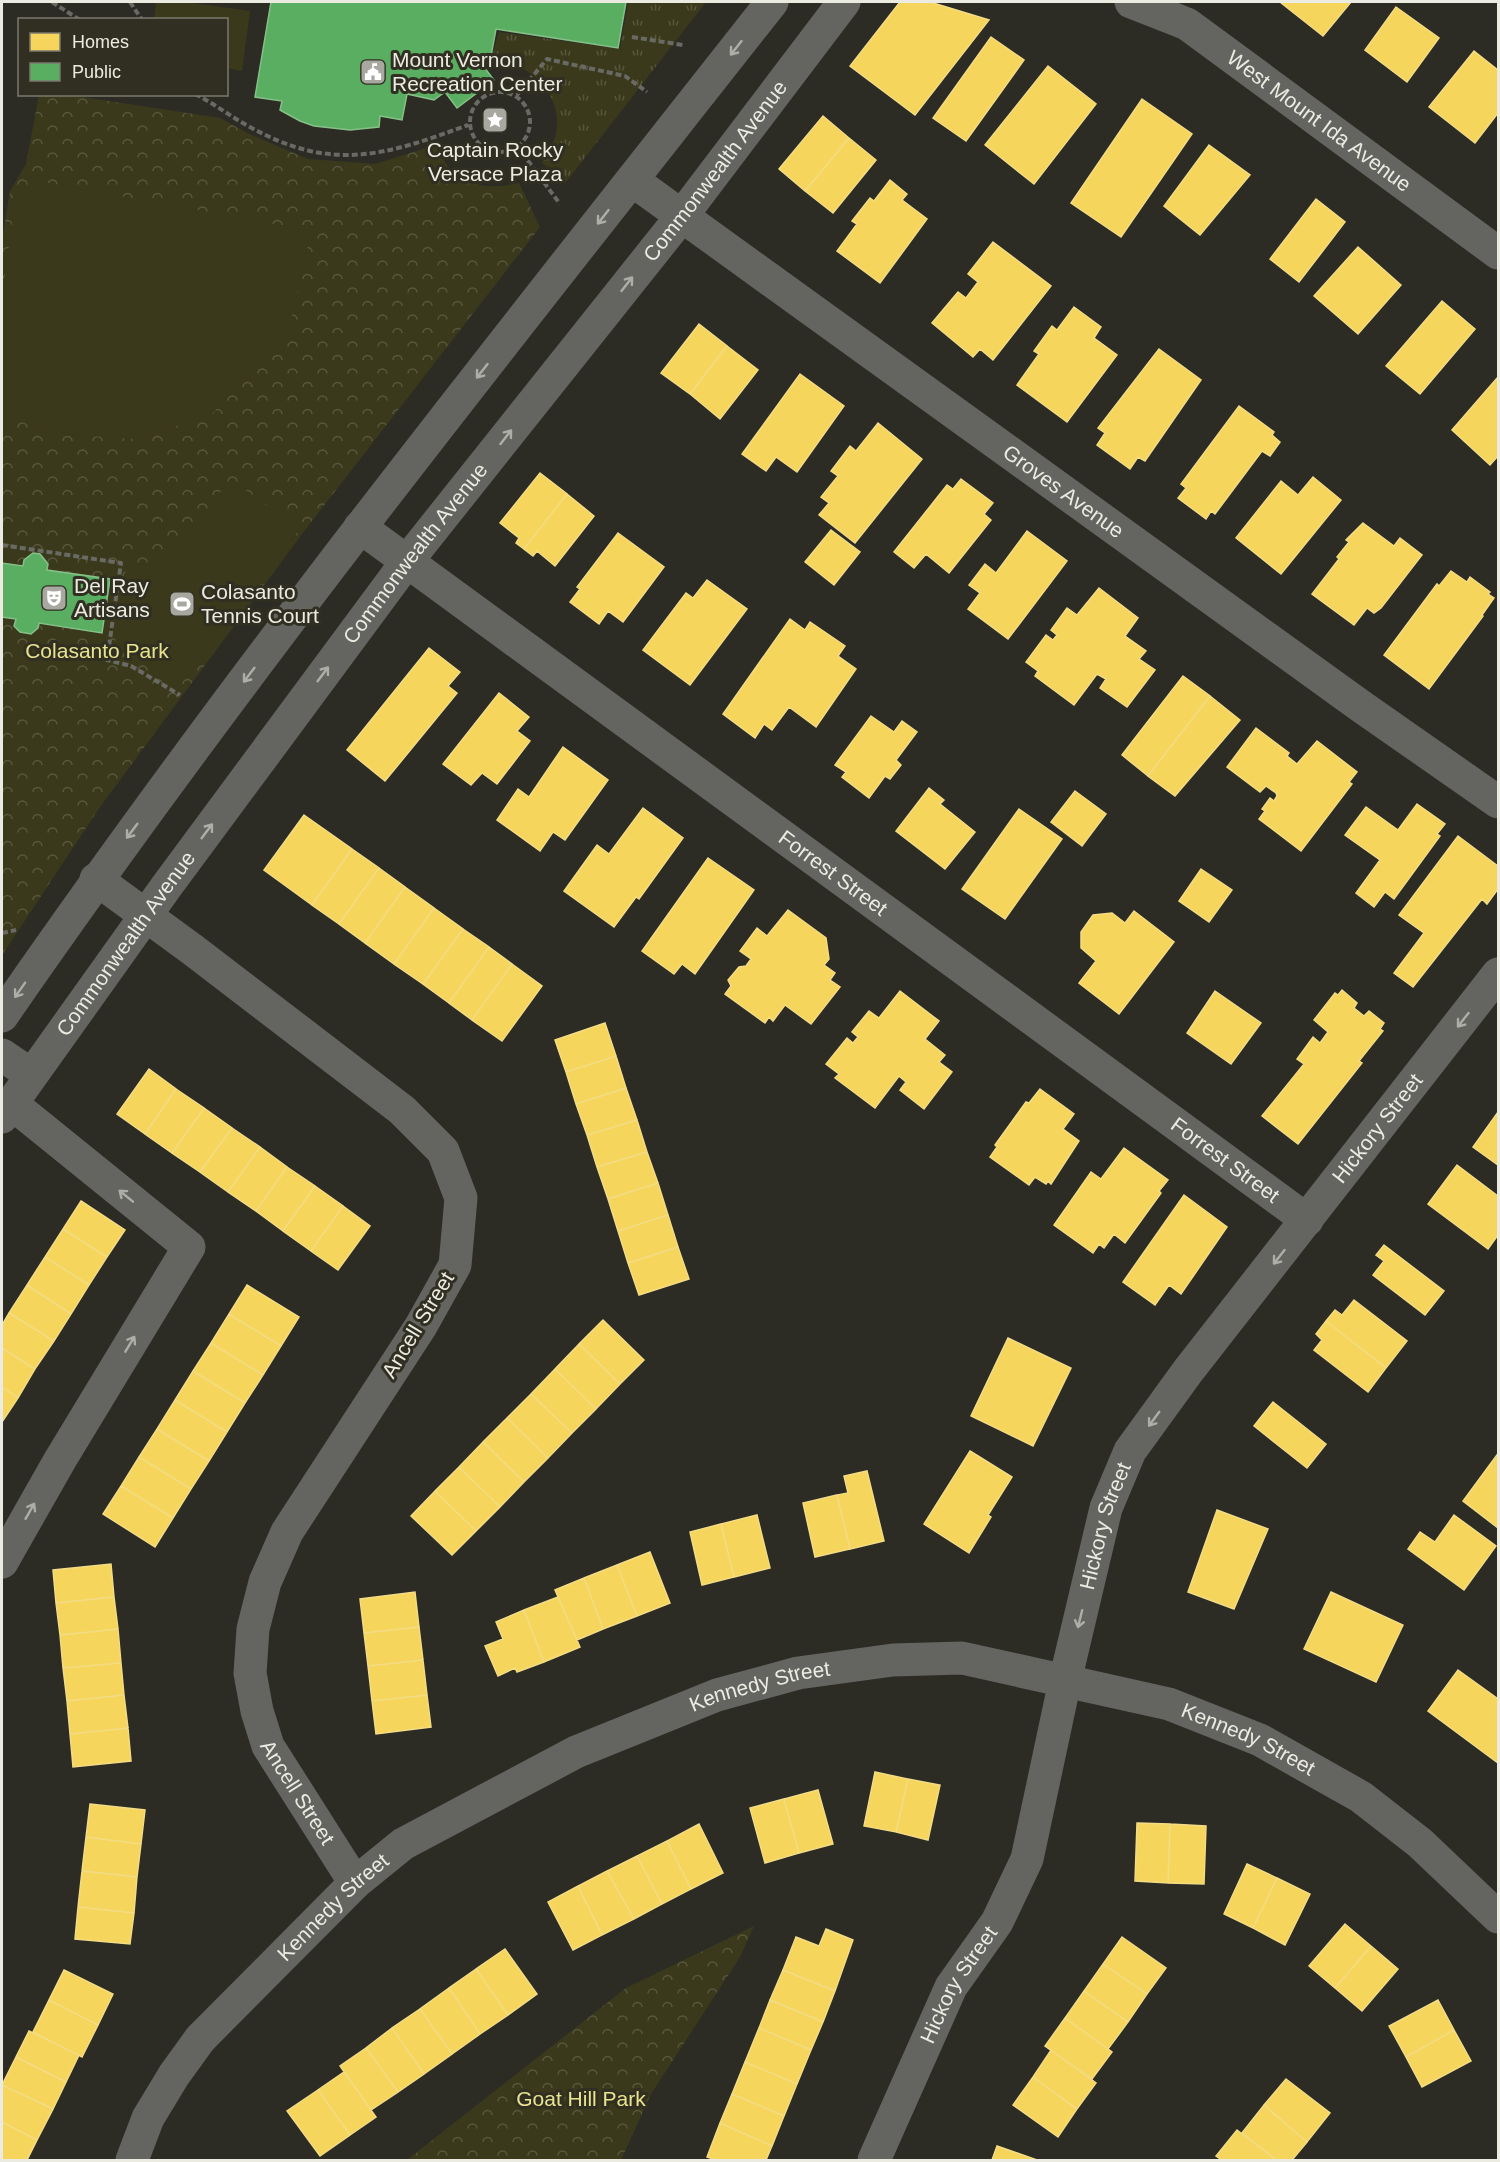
<svg xmlns="http://www.w3.org/2000/svg" width="1500" height="2162" font-family="Helvetica,sans-serif">
<defs>
<pattern id="grass-tufts" width="24" height="20" patternUnits="userSpaceOnUse" patternTransform="scale(1.5)"><rect width="24" height="20" fill="#3b391b"/><path d="M3 7l-1-3M5 7V3M7 7l1-3M15 17l-1-3M17 17v-4M19 17l1-3" fill="none" stroke="#58563c"/></pattern>
<pattern id="park-crowns" width="20" height="18" patternUnits="userSpaceOnUse" patternTransform="scale(1.5)"><rect width="20" height="18" fill="#3b391b"/><path d="M2 6a3 3 0 1 1 6 0M12 15a3 3 0 1 1 6 0" fill="none" stroke="#58563c"/></pattern>
</defs>
<rect width="100%" height="100%" fill="#2c2c24"/>
<!-- grass -->
<path fill="url(#grass-tufts)" d="M628,2H706L566,182L542,163C550,151 557,139 557,124C559,90 524,57 490,64L499,32L620,49Z"/>
<!-- park -->
<path fill="url(#park-crowns)" d="M39,95H69L220,118L249,134L308,159L375,164L436,145C441,153 445,164 451,170C468,188 496,189 519,183L540,227L305,530L100,807L2,955V240L10,191L26,164Z
M754,1926L740,1957L651,2094L621,2160H407L626,1988Z"/>
<!-- garden -->
<path fill="#3b391b" d="M156,2H186L250,11L242,71L227,68L226,20L154,19Z
M37,181L311,231L288,332L211,415L135,439L74,435L2,417V299L16,193Z
M231,479L299,530L181,684L139,649L115,645L127,563L163,564Z"/>
<!-- homes -->
<path fill="#f6d55c" stroke="#f3dc84" stroke-width="1.5" d="M900,2H930L989,20L915,115L850,66Z
M1280,2H1351L1323,36Z
M1396,7L1439,38L1407,82L1365,50Z
M991,37L1024,60L966,141L933,118Z
M1474,51L1498,70V113L1475,143L1429,107Z
M1048,66L1096,104L1034,184L985,145Z
M1142,99L1192,134L1121,237L1071,203Z
M823,116L849,138L805,191L779,169Z
M849,138L876,160L833,213L805,191Z
M1209,145L1250,175L1200,235L1164,206Z
M890,180L907,194L902,200L927,219L880,283L837,251L857,224L852,221L870,198L874,201Z
M1316,199L1345,222L1299,282L1270,259Z
M993,242L1051,286L993,360L980,349L973,357L932,323L958,292L966,298L978,282L968,274Z
M1358,247L1401,285L1358,334L1314,296Z
M1442,301L1475,329L1420,394L1386,366Z
M1074,307L1101,327L1094,338L1117,355L1067,422L1017,385L1039,354L1034,351L1052,326L1057,330Z
M699,324L727,346L690,394L661,373Z
M727,346L758,370L720,419L690,394Z
M1159,349L1201,380L1145,461L1138,457L1130,469L1097,445L1105,433L1098,428Z
M800,374L844,406L797,472L776,457L766,471L742,454Z
M1498,377V456L1490,465L1452,430Z
M1239,406L1274,432L1272,435L1280,442L1270,456L1262,451L1215,514L1211,511L1206,519L1178,498L1186,488L1181,484Z
M878,423L922,459L855,543L819,515L829,503L821,497L838,476L831,471L850,446L856,451Z
M540,473L567,494L524,549L516,543L519,538L500,523Z
M1313,477L1341,500L1281,574L1236,538L1281,481L1298,495Z
M961,479L993,503L984,514L991,520L949,573L926,554L914,568L894,552L947,485L953,489Z
M567,494L594,516L555,566L537,551L533,556L524,549Z
M1363,523L1394,546L1400,538L1422,555L1381,608L1374,613L1367,608L1354,625L1312,594L1339,559L1337,557L1349,542L1346,540Z
M831,530L860,552L834,585L805,562Z
M1027,531L1067,561L1008,639L968,609L980,593L969,585L985,564L996,573Z
M618,533L664,567L623,622L608,611L599,624L570,602L580,589L577,587Z
M1451,571L1467,582L1470,577L1490,592L1488,594L1494,598L1482,615L1483,616L1429,689L1384,655L1437,584L1439,586Z
M707,580L747,609L690,685L643,650L686,593L693,598Z
M1099,588L1138,618L1125,636L1146,651L1139,659L1155,670L1127,707L1100,688L1106,679L1097,674L1074,705L1035,676L1038,671L1026,662L1046,635L1053,640L1057,635L1051,630L1067,608L1077,615Z
M790,619L805,630L810,622L845,646L838,656L856,669L816,727L789,707L772,730L764,724L755,738L723,714Z
M429,648L460,672L448,686L457,693L385,781L347,750Z
M1183,676L1210,696L1148,776L1122,755Z
M499,693L529,717L517,731L530,741L497,784L482,773L471,785L443,764Z
M1210,696L1240,720L1175,796L1148,776Z
M871,716L894,732L902,721L917,732L896,760L901,765L890,779L885,776L869,798L842,777L846,772L835,765Z
M1256,728L1289,753L1287,756L1297,764L1317,741L1357,772L1349,782L1352,784L1301,851L1259,819L1265,811L1262,809L1270,798L1274,801L1277,796L1276,793L1266,786L1260,792L1227,767Z
M563,747L608,780L565,840L553,832L540,851L497,820L518,789L529,797Z
M929,788L944,800L940,804L975,832L945,869L896,831Z
M1075,791L1106,814L1082,846L1051,822Z
M1417,804L1445,824L1437,834L1440,836L1394,899L1385,892L1374,907L1356,893L1380,860L1345,835L1366,807L1398,830Z
M643,808L683,838L639,899L636,897L614,927L564,891L597,845L609,854Z
M1019,809L1062,839L1005,919L962,889Z
M304,815L352,849L312,905L264,870Z
M1458,836L1498,866V889L1487,904L1482,899L1413,987L1394,973L1424,933L1399,915Z
M352,849L379,868L339,924L312,905Z
M708,858L754,890L695,974L682,964L674,974L642,951Z
M379,868L405,887L365,943L339,924Z
M1201,869L1232,890L1209,922L1179,901Z
M405,887L434,908L394,964L365,943Z
M434,908L463,929L423,984L394,964Z
M788,910L826,938L829,959L824,965L835,973L830,980L840,987L811,1024L785,1005L773,1021L769,1017L765,1023L725,994L731,986L728,980L739,967L746,966L751,959L740,951L757,928L767,936Z
M1134,911L1174,942L1119,1014L1079,983L1096,961L1081,948V932L1093,915L1112,913L1125,923Z
M463,929L489,947L449,1003L423,984Z
M489,947L512,964L472,1020L449,1003Z
M512,964L542,986L502,1041L472,1020Z
M1342,990L1357,1003L1354,1008L1364,1016L1369,1011L1384,1023L1380,1029L1383,1031L1359,1061L1362,1063L1298,1144L1262,1116L1304,1064L1297,1059L1313,1037L1320,1043L1328,1032L1314,1020L1335,993L1338,995Z
M900,991L939,1021L925,1039L945,1055L939,1062L952,1072L924,1109L900,1090L906,1082L899,1076L875,1108L835,1078L839,1074L826,1064L847,1038L853,1043L858,1037L852,1032L869,1011L879,1018Z
M1215,991L1261,1023L1231,1064L1187,1033Z
M605,1023L616,1056L566,1072L555,1040Z
M616,1056L626,1088L576,1104L566,1072Z
M149,1069L176,1089L145,1134L117,1114Z
M626,1088L637,1120L587,1135L576,1104Z
M176,1089L204,1108L172,1153L145,1134Z
M1040,1089L1074,1114L1063,1129L1079,1141L1051,1184L1048,1181L1046,1184L1035,1177L1029,1185L990,1157L997,1147L995,1145L1026,1102L1029,1103Z
M204,1108L232,1128L200,1172L172,1153Z
M1498,1112V1165L1473,1147Z
M637,1120L647,1152L597,1167L587,1135Z
M232,1128L260,1147L228,1192L200,1172Z
M260,1147L287,1167L256,1211L228,1192Z
M1124,1148L1168,1180L1159,1191L1161,1193L1125,1243L1114,1234L1104,1248L1099,1244L1093,1253L1054,1225L1091,1172L1101,1179Z
M647,1152L658,1183L608,1199L597,1167Z
M1457,1165L1498,1196V1235L1488,1249L1428,1204Z
M287,1167L315,1186L283,1231L256,1211Z
M658,1183L668,1215L618,1231L608,1199Z
M315,1186L343,1206L311,1251L283,1231Z
M1184,1195L1227,1227L1181,1294L1169,1285L1155,1305L1123,1282Z
M81,1201L125,1230L107,1257L63,1229Z
M343,1206L370,1226L338,1270L311,1251Z
M668,1215L678,1247L628,1263L618,1231Z
M63,1229L107,1257L89,1285L45,1257Z
M1384,1245L1444,1291L1425,1315L1373,1275L1384,1261L1376,1255Z
M678,1247L689,1279L639,1295L628,1263Z
M45,1257L89,1285L71,1314L27,1285Z
M27,1285L71,1314L54,1341L9,1313Z
M247,1285L299,1317L281,1346L229,1314Z
M1354,1300L1407,1341L1386,1368L1326,1321L1335,1310L1342,1315Z
M9,1313L54,1341L35,1369L2,1348V1325Z
M229,1314L281,1346L263,1375L211,1343Z
M603,1320L644,1360L620,1384L579,1344Z
M1326,1321L1386,1368L1368,1392L1314,1350L1322,1340L1316,1334Z
M1008,1338L1071,1368L1033,1446L971,1416Z
M211,1343L263,1375L245,1403L193,1371Z
M579,1344L620,1384L596,1409L555,1369Z
M2,1348L35,1369L18,1398L2,1387Z
M555,1369L596,1409L572,1433L531,1394Z
M193,1371L245,1403L227,1432L175,1400Z
M2,1387L18,1398L2,1422Z
M531,1394L572,1433L548,1458L507,1418Z
M175,1400L227,1432L209,1461L157,1429Z
M1273,1402L1326,1444L1307,1468L1254,1426Z
M507,1418L548,1458L524,1482L483,1442Z
M157,1429L209,1461L191,1489L139,1457Z
M483,1442L524,1482L500,1507L459,1467Z
M970,1451L1012,1477L988,1515L991,1517L969,1553L924,1524Z
M1497,1455L1498,1456V1528L1463,1501Z
M139,1457L191,1489L173,1518L121,1486Z
M459,1467L500,1507L476,1531L435,1491Z
M867,1471L884,1541L850,1549L837,1495L848,1493L844,1476Z
M121,1486L173,1518L155,1547L103,1514Z
M435,1491L476,1531L452,1555L411,1516Z
M837,1495L850,1549L815,1557L803,1503Z
M1217,1510L1268,1529L1234,1609L1188,1592Z
M757,1515L770,1568L734,1577L721,1524Z
M1454,1515L1496,1546L1464,1590L1408,1549L1420,1532L1435,1542Z
M721,1524L734,1577L702,1585L690,1532Z
M650,1552L670,1603L637,1616L617,1565Z
M111,1564L114,1597L56,1603L53,1570Z
M617,1565L637,1616L603,1629L584,1578Z
M584,1578L603,1629L577,1640L555,1590Z
M415,1592L419,1627L364,1633L360,1599Z
M1331,1592L1403,1625L1376,1682L1304,1649Z
M114,1597L118,1629L60,1635L56,1603Z
M558,1597L580,1647L544,1662L524,1610Z
M524,1610L544,1662L517,1672L515,1668L498,1676L485,1646L503,1639L496,1622Z
M419,1627L423,1660L368,1666L364,1633Z
M118,1629L121,1663L63,1668L60,1635Z
M423,1660L427,1695L372,1701L368,1666Z
M121,1663L124,1695L67,1701L63,1668Z
M1458,1670L1498,1699V1763L1428,1711Z
M124,1695L128,1728L70,1734L67,1701Z
M427,1695L431,1727L376,1734L372,1701Z
M128,1728L131,1761L73,1767L70,1734Z
M875,1772L908,1779L896,1832L864,1826Z
M908,1779L940,1785L928,1840L896,1832Z
M818,1790L833,1844L799,1853L784,1799Z
M784,1799L799,1853L765,1863L750,1808Z
M90,1804L145,1810L141,1844L86,1837Z
M1137,1823L1170,1824L1168,1883L1135,1881Z
M699,1824L723,1873L691,1889L667,1841Z
M1170,1824L1206,1826L1204,1884L1168,1883Z
M86,1837L141,1844L137,1877L82,1871Z
M667,1841L691,1889L662,1904L637,1856Z
M637,1856L662,1904L634,1919L607,1871Z
M1247,1864L1277,1878L1253,1928L1224,1914Z
M82,1871L137,1877L134,1913L78,1907Z
M607,1871L634,1919L602,1935L578,1886Z
M1277,1878L1310,1894L1285,1945L1253,1928Z
M578,1886L602,1935L573,1950L548,1902Z
M78,1907L134,1913L130,1944L75,1939Z
M1345,1924L1371,1946L1335,1988L1309,1966Z
M826,1929L853,1940L835,1991L783,1970L796,1937L819,1946Z
M1122,1937L1166,1968L1147,1994L1103,1964Z
M1371,1946L1398,1969L1362,2011L1335,1988Z
M505,1949L537,1994L508,2015L476,1969Z
M1103,1964L1147,1994L1128,2022L1084,1991Z
M476,1969L508,2015L480,2034L449,1988Z
M64,1970L113,1994L98,2025L49,2000Z
M783,1970L835,1991L823,2022L770,2000Z
M449,1988L480,2034L452,2054L420,2009Z
M1084,1991L1128,2022L1108,2049L1065,2018Z
M49,2000L98,2025L82,2057L33,2032Z
M770,2000L823,2022L811,2050L759,2028Z
M1438,2000L1454,2030L1406,2057L1389,2026Z
M420,2009L452,2054L424,2074L392,2028Z
M1065,2018L1112,2052L1092,2079L1045,2046Z
M392,2028L424,2074L398,2092L366,2048Z
M759,2028L811,2050L797,2084L745,2062Z
M1454,2030L1471,2061L1422,2087L1406,2057Z
M29,2031L79,2055L66,2082L16,2057Z
M366,2048L398,2092L371,2110L340,2066Z
M1051,2050L1096,2083L1077,2109L1033,2077Z
M16,2057L66,2082L53,2109L2,2085Z
M745,2062L797,2084L784,2116L732,2094Z
M344,2072L376,2117L350,2135L318,2090Z
M1033,2077L1077,2109L1058,2137L1013,2105Z
M1286,2079L1330,2113L1307,2142L1264,2105Z
M2,2085L53,2109L37,2140L2,2122Z
M318,2090L350,2135L320,2156L287,2111Z
M732,2094L784,2116L772,2146L720,2123Z
M1264,2105L1307,2142L1292,2160H1276L1242,2133Z
M2,2122L37,2140L27,2160H2Z
M720,2123L772,2146L766,2160H716L707,2157Z
M1237,2130L1276,2160H1222L1216,2156Z
M997,2146L1037,2160H992Z"/>
<!-- public -->
<path fill="#5aae61" stroke="#86c088" stroke-width="1.5" d="M271,2H626L618,48L496,29L491,56L481,63L494,80L457,108L445,92L434,100L407,94L402,120L380,116L379,127L350,130L314,126L300,121L280,110L282,101L255,97Z
M33,553L40,554L48,564L47,570L110,579L102,633L39,623L38,628L31,634L20,632L14,626L16,619L2,617V563L23,566L24,560Z"/>
<g fill="none" stroke-linecap="round" stroke-linejoin="round">
<!-- path -->
<path stroke="#6a6a65" stroke-width="4" stroke-dasharray="6 3" stroke-linecap="butt" d="M52,2L80,20
M130,2L142,20
M632,37L683,45
M19,67H20
M470 122a30 30 0 1 1 60 0a30 30 0 1 1-60 0Z
M195,94C215,104 231,117 250,127C332,173 387,155 468,125
M517,95L547,59L625,76L647,92
M517,146L560,204
M2,545L121,563L107,660L131,666L180,695
M2,933L16,930"/>
<!-- minor -->
<g stroke="#646460" stroke-width="33">
<path id="s1" d="M1131,2L1187,24L1498,253"/>
<path id="s2" d="M632,180L1362,707L1498,802"/>
<path id="s3" d="M360,527L1307,1220"/>
<path id="s4" d="M96,879L193,950L402,1110L443,1151L461,1198L455,1265L421,1326L287,1532L265,1582L253,1629L250,1673L257,1711L268,1746L355,1883"/>
<path d="M2,1016C243,667 510,335 772,2"/>
<path d="M2,1055L30,1074"/>
<path id="s5" d="M2,1117L166,887L408,560L681,217L844,2"/>
<path d="M2,1562L60,1460L189,1247L11,1103"/>
<path id="s6" d="M132,2160L148,2118L174,2075L200,2039L355,1883L403,1844L576,1752L717,1695L798,1673L893,1660L962,1658L1169,1704L1260,1740L1361,1797L1420,1843L1498,1917"/>
<path id="s7" d="M874,2160L951,1987L997,1922L1027,1859L1065,1681L1106,1508L1130,1451L1188,1371L1498,974"/>
</g>
</g>
<!-- one-way arrows -->
<defs><path id="oneway-shaft" d="M-6 0H5M1.5-3L5.5 0L1.5 3" fill="none" stroke-width="1.6" stroke-linecap="round" stroke-linejoin="round" transform="scale(1.5)"/></defs>
<g stroke="#aeaea8">
<use href="#oneway-shaft" transform="translate(736 48) rotate(128)"/>
<use href="#oneway-shaft" transform="translate(603 217) rotate(128)"/>
<use href="#oneway-shaft" transform="translate(627 284) rotate(-52)"/>
<use href="#oneway-shaft" transform="translate(482 371) rotate(128)"/>
<use href="#oneway-shaft" transform="translate(506 437) rotate(-52)"/>
<use href="#oneway-shaft" transform="translate(323 674) rotate(-53)"/>
<use href="#oneway-shaft" transform="translate(249 675) rotate(127)"/>
<use href="#oneway-shaft" transform="translate(132 831) rotate(127)"/>
<use href="#oneway-shaft" transform="translate(207 831) rotate(-53)"/>
<use href="#oneway-shaft" transform="translate(20 990) rotate(125)"/>
<use href="#oneway-shaft" transform="translate(1463 1020) rotate(128)"/>
<use href="#oneway-shaft" transform="translate(126 1196) rotate(-141)"/>
<use href="#oneway-shaft" transform="translate(1279 1257) rotate(128)"/>
<use href="#oneway-shaft" transform="translate(130 1344) rotate(-59)"/>
<use href="#oneway-shaft" transform="translate(1154 1419) rotate(126)"/>
<use href="#oneway-shaft" transform="translate(30 1511) rotate(-60)"/>
<use href="#oneway-shaft" transform="translate(1080 1619) rotate(104)"/>
</g>
<!-- icons -->
<defs>
<g id="civic-square" transform="scale(1.35)"><rect x="-9" y="-9" width="18" height="18" rx="4" fill="#a8a8a0" stroke="#302f21"/><path d="M-.6-6.5H3V-4.5H.6V-3L4-1V1h2V6H-6V1h2V-1L-.6-3ZM-1.2 2.5V6h2.4V2.5Z" fill="#fff"/></g>
<g id="sight-square" transform="scale(1.35)"><rect x="-9" y="-9" width="18" height="18" rx="4" fill="#a8a8a0" stroke="#302f21"/><path d="M0-6L1.8-2.2L6-1.7L2.9 1.2L3.7 5.4L0 3.3L-3.7 5.4L-2.9 1.2L-6-1.7L-1.8-2.2Z" fill="#fff"/></g>
<g id="theatre-square" transform="scale(1.35)"><rect x="-9" y="-9" width="18" height="18" rx="4" fill="#a8a8a0" stroke="#302f21"/><path d="M-5-5.5Q0-4 5-5.5V0Q5 5 0 6Q-5 5-5 0ZM-3.3-2.5H-1v1.5H-3.3ZM1-2.5H3.3v1.5H1ZM-2.8 1Q0 5.5 2.8 1Z" fill="#fff"/></g>
<g id="stadium-square" transform="scale(1.35)"><rect x="-9" y="-9" width="18" height="18" rx="4" fill="#a8a8a0" stroke="#302f21"/><path d="M0-5a6.5 5 0 1 0 0 10a6.5 5 0 1 0 0-10ZM-3.5-1.8h7v3.6h-7Z" fill="#fff"/></g>
</defs>
<g fill-rule="evenodd">
<use href="#civic-square" x="373" y="72"/>
<use href="#sight-square" x="495" y="120"/>
<use href="#theatre-square" x="54" y="598"/>
<use href="#stadium-square" x="182" y="604"/>
</g>
<g text-anchor="middle" stroke-width="6" stroke-linejoin="round" paint-order="stroke">
<!-- poi labels -->
<g font-size="21" fill="#ebebe2" stroke="#302f21" text-anchor="start">
<text x="392" y="67">Mount Vernon<tspan x="392" dy="24">Recreation Center</tspan></text>
<text x="495" y="157" text-anchor="middle">Captain Rocky<tspan x="495" dy="24">Versace Plaza</tspan></text>
<text x="74" y="593">Del Ray<tspan x="74" dy="24">Artisans</tspan></text>
<text x="201" y="599">Colasanto<tspan x="201" dy="24">Tennis Court</tspan></text>
</g>
<!-- street labels -->
<g font-size="21" fill="#ebebe2" stroke="#302f21">
<text dy="7" stroke="none"><textPath href="#s1" startOffset="224">West Mount Ida Avenue</textPath></text>
<text dy="7" stroke="none"><textPath href="#s5" startOffset="1185">Commonwealth Avenue</textPath></text>
<text dy="7" stroke="none"><textPath href="#s2" startOffset="532">Groves Avenue</textPath></text>
<text dy="7" stroke="none"><textPath href="#s5" startOffset="699">Commonwealth Avenue</textPath></text>
<text dy="7" stroke="none"><textPath href="#s3" startOffset="586">Forrest Street</textPath></text>
<text dy="7" stroke="none"><textPath href="#s5" startOffset="213">Commonwealth Avenue</textPath></text>
<text dy="7" stroke="none"><textPath href="#s7" startOffset="1167">Hickory Street</textPath></text>
<text dy="7" stroke="none"><textPath href="#s3" startOffset="1072">Forrest Street</textPath></text>
<text transform="translate(418 1325) rotate(-59)" y="7">Ancell Street</text>
<text dy="7" stroke="none"><textPath href="#s7" startOffset="681">Hickory Street</textPath></text>
<text dy="7" stroke="none"><textPath href="#s6" startOffset="813">Kennedy Street</textPath></text>
<text dy="7" stroke="none"><textPath href="#s6" startOffset="1317">Kennedy Street</textPath></text>
<text dy="7" stroke="none"><textPath href="#s4" startOffset="1152">Ancell Street</textPath></text>
<text dy="7" stroke="none"><textPath href="#s6" startOffset="327">Kennedy Street</textPath></text>
<text dy="7" stroke="none"><textPath href="#s7" startOffset="195">Hickory Street</textPath></text>
</g>
<!-- park labels -->
<g font-size="21" fill="#e8e38f" stroke="#302f21">
<text x="97" y="658">Colasanto Park</text>
<text x="581" y="2106">Goat Hill Park</text>
</g>
</g>
<!-- border -->
<rect width="1500" height="2162" fill="none" stroke="#ebebe2" stroke-width="6"/>
<!-- legend -->
<rect x="18" y="18" width="210" height="78" fill="#302f21" stroke="#7b7a6e" stroke-width="1.5"/>
<rect x="30" y="33" width="30" height="18" fill="#f6d55c" stroke="#7b7a6e" stroke-width="1.5"/>
<text x="72" y="48" font-size="18" fill="#ebebe2">Homes</text>
<rect x="30" y="63" width="30" height="18" fill="#5aae61" stroke="#7b7a6e" stroke-width="1.5"/>
<text x="72" y="78" font-size="18" fill="#ebebe2">Public</text>
</svg>
